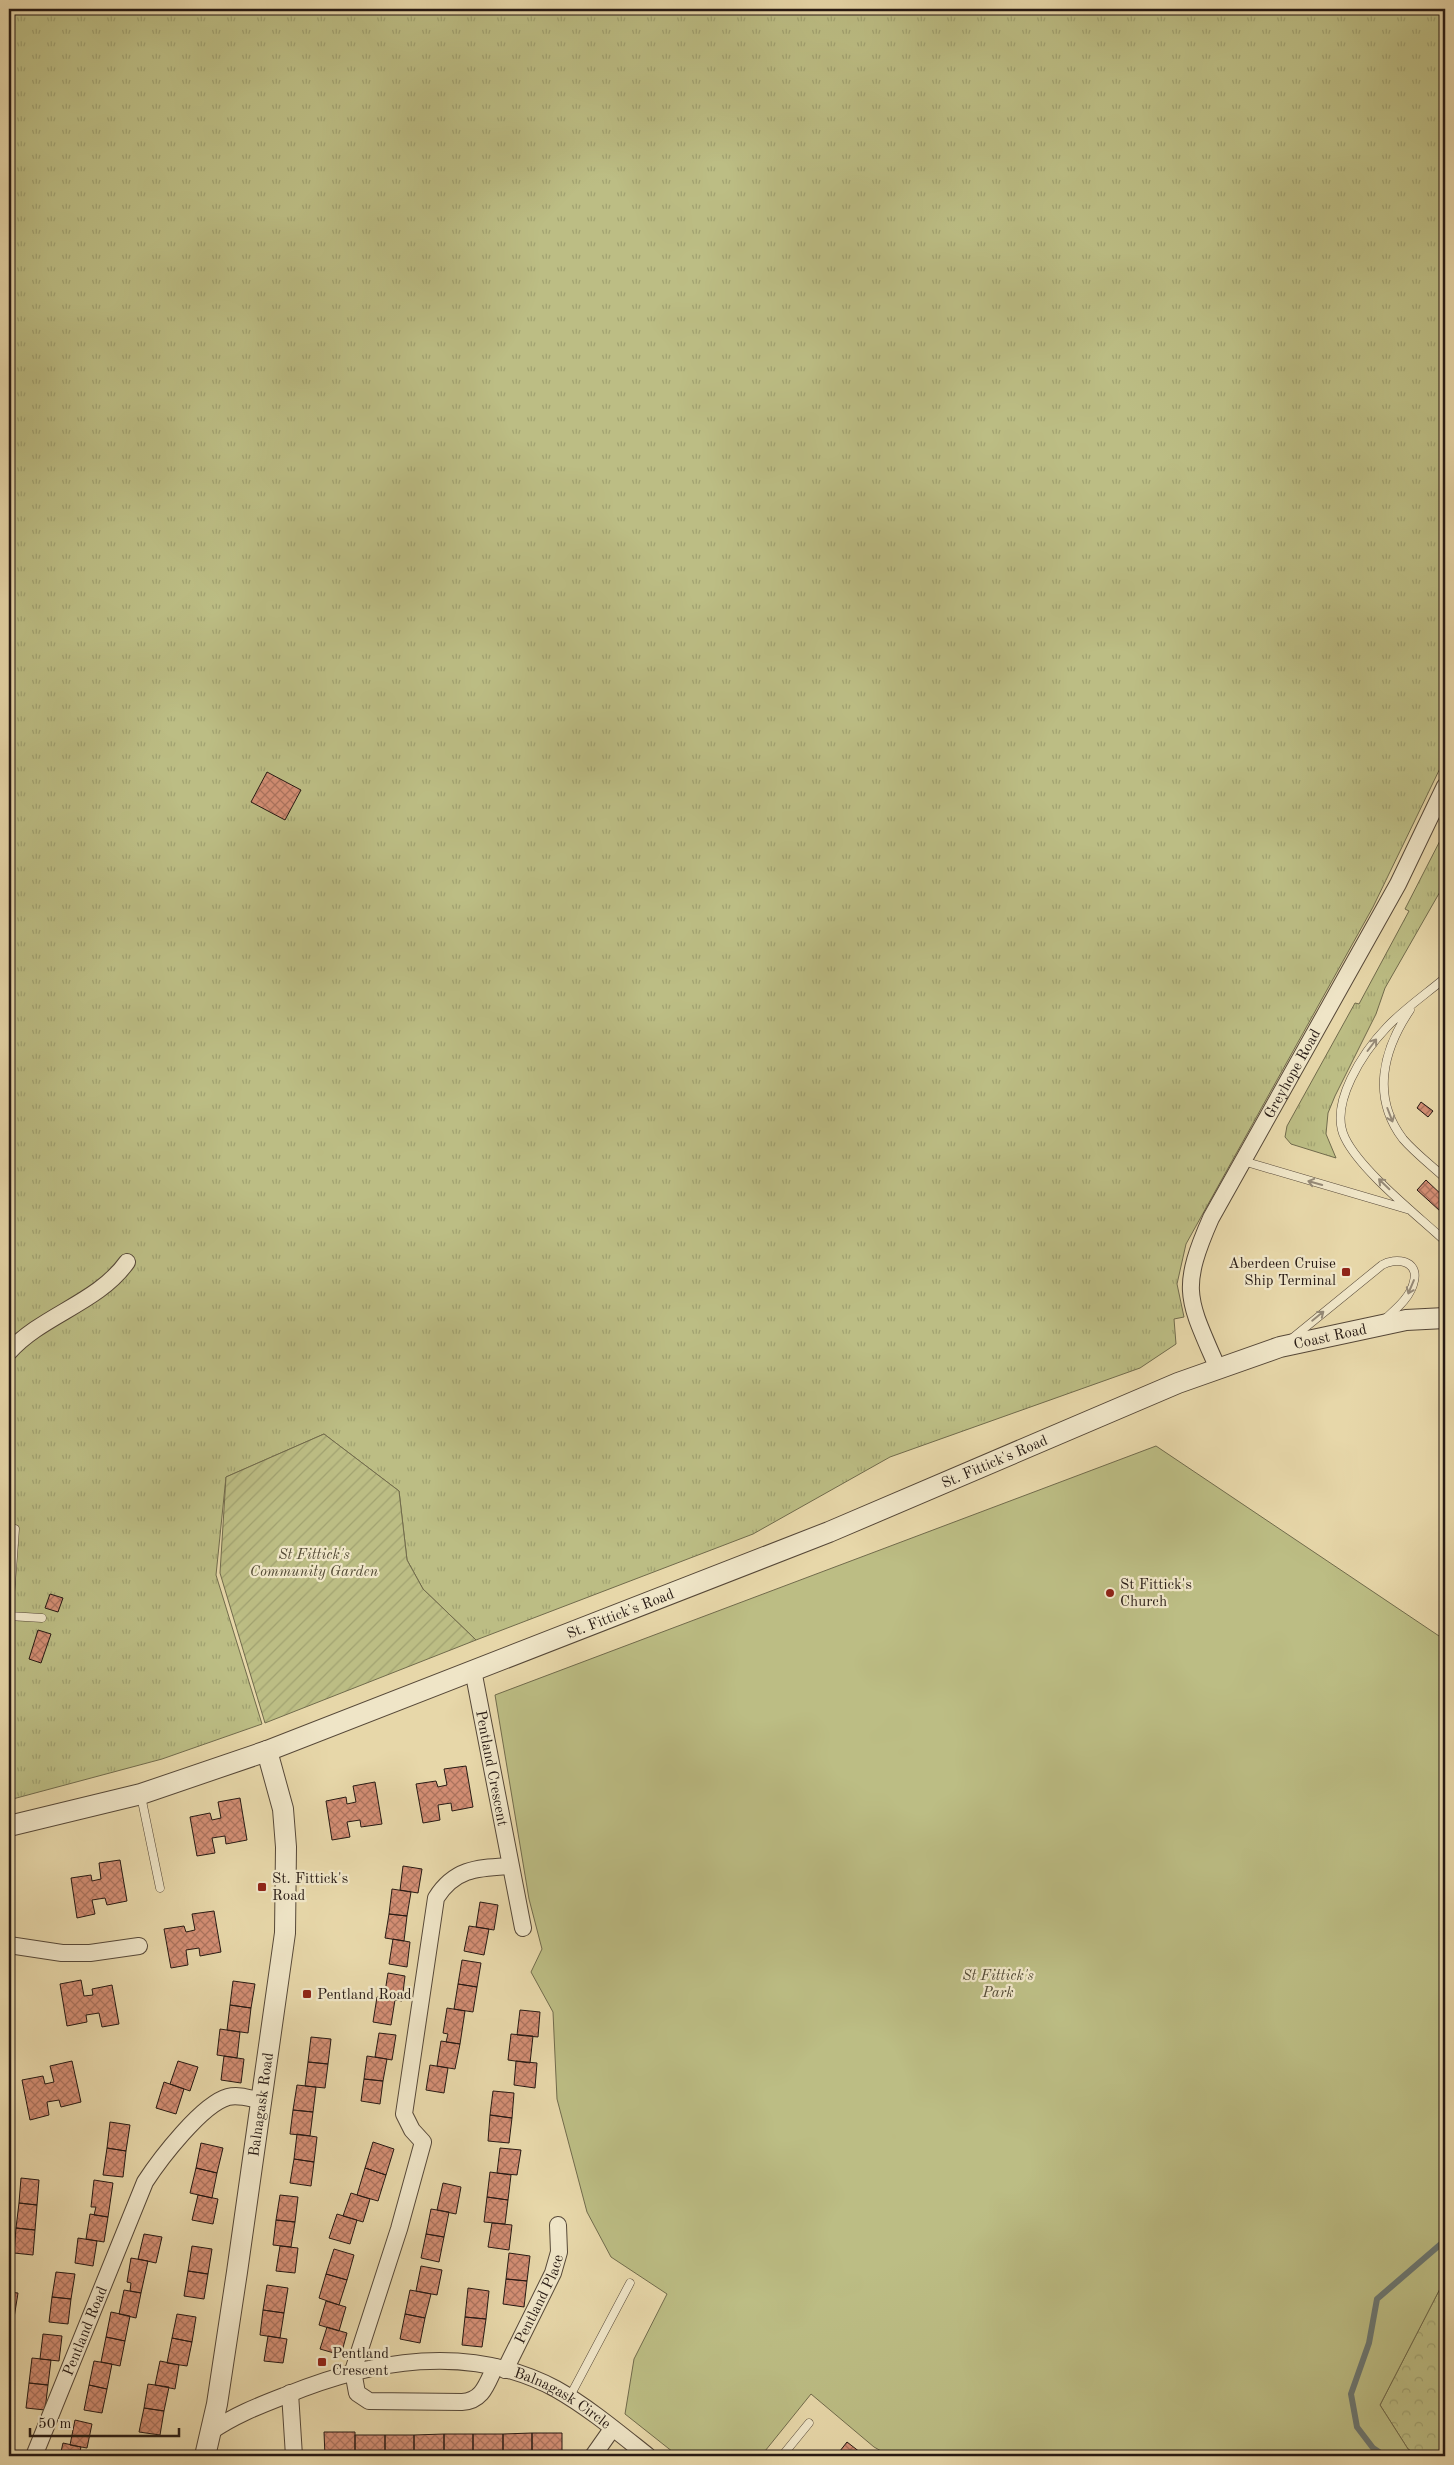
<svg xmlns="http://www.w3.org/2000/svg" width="1454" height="2465" font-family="'Old Standard TT',serif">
<defs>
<pattern id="grass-tufts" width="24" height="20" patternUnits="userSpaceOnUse" patternTransform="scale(1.25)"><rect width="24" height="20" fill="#bcbd84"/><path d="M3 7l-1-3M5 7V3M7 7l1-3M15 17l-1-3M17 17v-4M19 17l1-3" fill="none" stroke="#a1a271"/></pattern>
<pattern id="forest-crowns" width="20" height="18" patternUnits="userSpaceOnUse" patternTransform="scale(1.25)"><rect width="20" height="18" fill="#bcbd84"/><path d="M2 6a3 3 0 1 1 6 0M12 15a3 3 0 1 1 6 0" fill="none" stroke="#a1a271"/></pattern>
<pattern id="garden-furrows" width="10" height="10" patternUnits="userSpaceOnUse" patternTransform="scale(1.25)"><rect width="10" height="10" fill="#bcbd84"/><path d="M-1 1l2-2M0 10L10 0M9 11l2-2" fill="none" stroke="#a1a271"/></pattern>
<pattern id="building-cross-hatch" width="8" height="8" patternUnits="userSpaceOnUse" patternTransform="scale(1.25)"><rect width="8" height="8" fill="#d38e74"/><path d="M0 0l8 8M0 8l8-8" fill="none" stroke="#ab735e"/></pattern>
</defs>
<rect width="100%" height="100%" fill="#e7d7a9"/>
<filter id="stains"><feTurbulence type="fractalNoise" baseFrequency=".004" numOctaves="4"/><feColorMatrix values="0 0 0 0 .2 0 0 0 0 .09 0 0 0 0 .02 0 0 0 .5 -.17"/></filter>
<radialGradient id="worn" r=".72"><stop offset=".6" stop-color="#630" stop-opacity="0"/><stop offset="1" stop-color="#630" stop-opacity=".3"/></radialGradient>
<!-- grass -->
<path fill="url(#grass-tufts)" stroke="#716b4c" d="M9,9H1445V758L1373,907L1186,1244L1177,1284L1184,1317L1174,1319L1176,1344L1140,1368L890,1457L753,1534L476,1640L423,1589L407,1560L399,1491L324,1434L226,1477L216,1575L262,1724L162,1759L9,1800Z
M1445,831V883L1385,988L1376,1014L1335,1096L1328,1113L1326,1134L1336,1158L1291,1144L1285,1137L1287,1126L1355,1003L1359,1004L1409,911L1405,909Z"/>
<!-- forest -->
<path fill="url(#forest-crowns)" stroke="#716b4c" d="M1445,2279V2456H1419L1408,2449L1380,2405Z"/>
<!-- park -->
<path fill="#bcbd84" stroke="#716b4c" d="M1156,1446L1445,1640V2279L1380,2405L1408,2449L1419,2456H890L874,2447L811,2394L761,2456H678L625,2414L634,2359L667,2294L611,2257L587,2212L557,2099L553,2012L531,1972L542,1949L529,1899L495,1695Z"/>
<!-- garden -->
<path fill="url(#garden-furrows)" stroke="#716b4c" d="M324,1434L399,1491L407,1560L423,1589L476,1640L265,1723L220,1573L226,1477Z"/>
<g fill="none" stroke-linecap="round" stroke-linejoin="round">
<!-- stream -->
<path stroke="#6c7873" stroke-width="6" d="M1385,2456L1373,2448L1357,2427L1351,2394L1369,2343L1377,2299L1442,2243L1445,2234"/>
</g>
<!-- building -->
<path fill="url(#building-cross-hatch)" stroke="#261913" d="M267,772L301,790L285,820L251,802Z
M1421,1102L1433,1111L1428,1117L1417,1108Z
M1426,1180L1445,1198V1205L1440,1211L1417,1190Z
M50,1594L63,1598L58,1612L45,1608Z
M38,1630L51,1634L41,1663L29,1659Z
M9,1736H11L9,1770Z
M466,1766L473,1807L452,1811L451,1803L438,1805L440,1820L423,1823L416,1784L436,1781L438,1787L447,1785L444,1769Z
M375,1782L382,1824L361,1827L360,1820L347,1822L350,1837L332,1840L326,1801L346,1797L347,1804L356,1802L353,1786Z
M240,1798L247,1840L226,1844L225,1836L212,1838L215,1853L197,1856L190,1817L210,1813L212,1820L221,1818L218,1802Z
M120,1860L127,1901L107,1905L105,1898L92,1900L95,1914L77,1918L71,1878L91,1875L92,1881L101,1879L99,1863Z
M403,1866L422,1869L418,1893L400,1890Z
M392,1889L411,1892L407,1916L389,1914Z
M480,1902L498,1905L494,1930L476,1927Z
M214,1911L221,1952L200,1956L199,1948L186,1950L188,1965L171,1968L164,1929L184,1926L186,1932L195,1930L192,1914Z
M389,1914L407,1916L404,1941L385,1938Z
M469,1926L489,1929L484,1955L464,1951Z
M393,1939L410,1942L407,1967L389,1964Z
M462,1960L481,1963L477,1987L458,1984Z
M388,1973L405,1976L402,2001L384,1998Z
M81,1980L84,1996L93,1995L92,1989L112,1985L119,2024L102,2027L99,2013L86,2015L87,2022L67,2026L60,1984Z
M233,1981L255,1984L251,2008L230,2005Z
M458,1984L477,1987L473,2012L454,2009Z
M377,1997L395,2000L391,2025L373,2022Z
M230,2005L251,2008L248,2033L227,2030Z
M447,2008L465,2011L460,2044L446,2042L448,2034L443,2033Z
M520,2010L540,2012L538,2037L517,2035Z
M220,2029L240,2032L237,2058L217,2055Z
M379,2033L396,2035L392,2060L375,2057Z
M511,2034L533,2036L530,2063L508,2060Z
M311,2037L331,2039L328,2064L308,2062Z
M441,2041L460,2044L455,2069L437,2066Z
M224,2056L244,2059L241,2083L221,2080Z
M367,2056L387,2059L383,2081L364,2079Z
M72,2061L81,2102L61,2107L59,2100L47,2102L49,2115L30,2120L22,2080L43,2076L45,2084L54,2082L50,2066Z
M178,2061L198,2067L190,2091L170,2084Z
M516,2061L537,2063L535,2088L514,2085Z
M308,2062L328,2064L325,2088L305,2086Z
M430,2065L448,2068L444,2093L426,2090Z
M364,2079L383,2081L380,2104L361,2101Z
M164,2082L184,2089L176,2114L156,2108Z
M297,2085L316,2087L313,2112L293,2110Z
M493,2091L514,2093L512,2118L490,2115Z
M293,2110L313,2112L310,2136L290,2134Z
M490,2115L512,2118L509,2143L488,2141Z
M110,2122L130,2125L126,2151L107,2148Z
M297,2134L317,2137L314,2162L294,2159Z
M373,2142L394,2149L386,2175L365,2168Z
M201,2143L223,2148L217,2173L196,2168Z
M107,2148L126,2151L123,2177L103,2175Z
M500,2148L521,2150L517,2175L497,2173Z
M294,2159L314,2162L311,2186L290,2183Z
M196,2168L217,2173L212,2198L190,2193Z
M365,2168L386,2175L378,2201L357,2195Z
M490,2172L511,2175L508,2200L487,2197Z
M21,2178L39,2180L37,2205L19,2203Z
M94,2180L113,2183L108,2217L94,2215L96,2207H91Z
M443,2183L461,2187L456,2214L437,2210Z
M351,2193L370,2199L363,2222L343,2216Z
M198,2195L218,2199L213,2224L192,2220Z
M280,2195L298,2197L295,2222L276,2220Z
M487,2197L508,2200L505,2224L484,2222Z
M19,2203L37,2205L35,2230L16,2228Z
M431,2209L449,2212L444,2237L426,2234Z
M90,2214L108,2217L104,2242L86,2239Z
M337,2214L357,2220L350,2244L329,2238Z
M276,2220L295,2222L291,2247L273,2245Z
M492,2223L512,2225L509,2250L488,2247Z
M16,2228L35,2230L33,2255L14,2253Z
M144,2234L162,2237L156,2263L138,2259Z
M426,2234L444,2237L439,2262L421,2258Z
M78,2238L97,2241L93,2266L75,2263Z
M192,2246L212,2249L208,2274L188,2271Z
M280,2246L298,2248L295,2273L276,2271Z
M334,2249L354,2255L347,2280L326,2274Z
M509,2253L530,2256L527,2281L506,2279Z
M131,2258L148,2261L141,2293L130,2291L131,2283L127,2282Z
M421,2266L442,2270L437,2295L416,2291Z
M188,2271L208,2274L204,2299L184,2296Z
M56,2272L75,2274L71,2299L52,2297Z
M326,2274L347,2280L339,2305L319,2298Z
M506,2279L527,2281L524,2307L503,2304Z
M267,2285L288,2288L284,2313L263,2310Z
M468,2288L489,2291L486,2319L465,2317Z
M124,2290L141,2293L136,2318L119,2314Z
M410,2290L431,2294L425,2318L405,2314Z
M9,2292L18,2293L14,2318L9,2317Z
M52,2297L71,2299L68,2324L49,2322Z
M326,2301L346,2307L339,2331L319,2325Z
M263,2310L284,2313L280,2338L260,2335Z
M111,2312L130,2316L125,2341L106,2337Z
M177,2314L196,2317L192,2342L172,2338Z
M405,2314L425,2318L420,2343L400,2339Z
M465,2317L486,2319L482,2347L462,2345Z
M327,2327L347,2333L341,2355L320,2349Z
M43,2334L62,2336L59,2361L40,2359Z
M268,2336L287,2339L283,2363L264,2361Z
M106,2337L125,2341L120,2366L101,2362Z
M172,2338L192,2342L187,2366L167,2363Z
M32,2358L51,2360L48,2385L29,2383Z
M94,2361L112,2364L107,2389L89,2385Z
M160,2361L179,2365L175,2389L155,2385Z
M29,2383L48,2385L45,2410L26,2408Z
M148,2384L169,2387L164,2411L144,2408Z
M89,2385L107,2389L102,2413L84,2410Z
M144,2408L164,2411L160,2435L139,2432Z
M75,2420L92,2424L87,2448L70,2445Z
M324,2432H355V2456H325Z
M532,2433H562V2456H532Z
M532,2433V2456H503V2434Z
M444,2434H473V2456H444Z
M444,2434V2456H414V2435Z
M473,2434H503V2456H473Z
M355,2435H385V2456H355Z
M385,2435H414V2456H385Z
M847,2442L865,2456H836Z
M63,2443L81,2447L79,2456H60Z"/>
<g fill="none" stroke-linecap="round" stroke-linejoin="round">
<!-- service casing -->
<g stroke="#564838" stroke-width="9">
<path id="service" d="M1445,978C1426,994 1404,1009 1387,1027C1364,1051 1328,1104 1345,1138C1361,1171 1417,1215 1445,1241
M1410,1010C1383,1050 1371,1097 1403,1139C1415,1153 1431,1165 1445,1178
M1243,1161L1410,1210
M1290,1340L1382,1265C1395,1257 1419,1260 1414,1281C1411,1297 1396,1309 1385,1319
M9,1528L15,1529L9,1612
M9,1616L42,1618
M141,1796L160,1888
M569,2398L630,2283
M782,2456L809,2423"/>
</g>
<!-- minor casing -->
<g stroke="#564838" stroke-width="18">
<g id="minor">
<path d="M9,1352C42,1315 98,1303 127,1262"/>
<path id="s1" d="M1218,1369C1188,1299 1179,1291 1211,1218L1398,884L1445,786"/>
<path id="s2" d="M473,1670L523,1928"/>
<path d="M9,1945L62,1953H90L139,1946"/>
<path d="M495,2367C487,2383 483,2401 462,2402L369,2401L357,2393L353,2371L399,2229L423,2142L412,2130L404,2114L436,1898C455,1868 478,1868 510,1866"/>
<path id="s3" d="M505,2370L553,2273L559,2252L558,2225"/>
<path d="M290,2393L294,2456"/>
<path id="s4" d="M210,2432C233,2416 258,2406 284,2396C371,2360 468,2342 556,2389C588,2407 619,2433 648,2456"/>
<path id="s5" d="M34,2456L145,2182C160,2159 202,2104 228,2097C240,2094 251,2099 263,2101"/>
<path d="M593,2456L612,2429"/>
</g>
</g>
<!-- tertiary casing -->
<g stroke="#564838" stroke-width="22">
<g id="tertiary">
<path id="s6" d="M9,1826L141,1794L267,1751L829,1532L1178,1383L1280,1347L1406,1320L1445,1318"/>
<path id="s7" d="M205,2456L217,2404L237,2272L285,1933L286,1847L283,1809L267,1751"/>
</g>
</g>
<!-- service -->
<use href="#service" stroke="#efe5c7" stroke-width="8"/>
<!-- minor -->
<use href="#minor" stroke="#efe5c7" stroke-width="16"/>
<!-- tertiary -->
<use href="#tertiary" stroke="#efe5c7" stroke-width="20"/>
</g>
<!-- one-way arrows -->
<defs><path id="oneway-shaft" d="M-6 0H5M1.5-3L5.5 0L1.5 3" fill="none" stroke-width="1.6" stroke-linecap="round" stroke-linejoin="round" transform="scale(1.25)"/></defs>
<g stroke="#958976">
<use href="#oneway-shaft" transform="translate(1372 1045) rotate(-53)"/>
<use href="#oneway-shaft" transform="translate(1390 1115) rotate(69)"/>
<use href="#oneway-shaft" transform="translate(1315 1183) rotate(-164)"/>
<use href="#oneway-shaft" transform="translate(1384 1184) rotate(-136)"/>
<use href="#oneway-shaft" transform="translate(1411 1287) rotate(113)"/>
<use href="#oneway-shaft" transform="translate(1318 1316) rotate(-39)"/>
</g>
<!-- markers -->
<g fill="#8f2418" stroke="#efe5c7" stroke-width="2">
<rect x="1341" y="1267" width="10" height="10" rx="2.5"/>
<circle cx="1110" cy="1593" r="5"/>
<rect x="257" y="1882" width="10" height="10" rx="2.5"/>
<rect x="302" y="1989" width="10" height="10" rx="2.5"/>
<rect x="317" y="2357" width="10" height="10" rx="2.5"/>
</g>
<g text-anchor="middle" stroke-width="4.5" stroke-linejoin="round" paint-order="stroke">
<!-- street labels -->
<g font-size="15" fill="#261913" stroke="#efe5c7">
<text dy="5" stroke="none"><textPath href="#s1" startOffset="325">Greyhope Road</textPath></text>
<text dy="5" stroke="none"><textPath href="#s6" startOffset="1411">Coast Road</textPath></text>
<text dy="5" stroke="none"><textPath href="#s6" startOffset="1052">St. Fittick's Road</textPath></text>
<text dy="5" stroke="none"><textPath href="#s6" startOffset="648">St. Fittick's Road</textPath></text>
<text dy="5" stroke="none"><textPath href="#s2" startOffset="100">Pentland Crescent</textPath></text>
<text dy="5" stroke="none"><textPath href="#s7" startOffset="356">Balnagask Road</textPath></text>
<text dy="5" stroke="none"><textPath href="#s3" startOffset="79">Pentland Place</textPath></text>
<text dy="5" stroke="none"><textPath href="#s5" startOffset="135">Pentland Road</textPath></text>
<text dy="5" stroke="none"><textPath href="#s4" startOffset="374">Balnagask Circle</textPath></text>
</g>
<!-- poi labels -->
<g font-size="15" fill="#261913" stroke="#efe5c7" text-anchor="start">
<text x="1336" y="1268" text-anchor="end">Aberdeen Cruise<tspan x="1336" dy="17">Ship Terminal</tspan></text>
<text x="1120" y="1589">St Fittick's<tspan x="1120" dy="17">Church</tspan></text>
<text x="272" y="1883">St. Fittick's<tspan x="272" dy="17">Road</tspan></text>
<text x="317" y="1999">Pentland Road</text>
<text x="332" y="2358">Pentland<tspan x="332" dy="17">Crescent</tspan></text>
</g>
<!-- park labels -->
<g font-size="15" font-style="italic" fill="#534a35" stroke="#efe5c7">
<text x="314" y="1559">St Fittick's<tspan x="314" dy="17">Community Garden</tspan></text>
<text x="998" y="1980">St Fittick's<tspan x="998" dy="17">Park</tspan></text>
</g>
</g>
<!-- margin -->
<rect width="1454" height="2465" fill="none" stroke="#e7d7a9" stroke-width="30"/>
<rect x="10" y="10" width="1434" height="2445" fill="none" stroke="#261913" stroke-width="2.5"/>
<rect x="15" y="15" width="1424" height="2435" fill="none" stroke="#261913"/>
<!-- scale -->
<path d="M30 2428v8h149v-8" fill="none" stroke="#261913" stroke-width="2.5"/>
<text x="38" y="2428" font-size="15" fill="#261913" stroke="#efe5c7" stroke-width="4" paint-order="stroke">50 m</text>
<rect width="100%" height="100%" filter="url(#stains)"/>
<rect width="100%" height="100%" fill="url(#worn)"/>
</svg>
